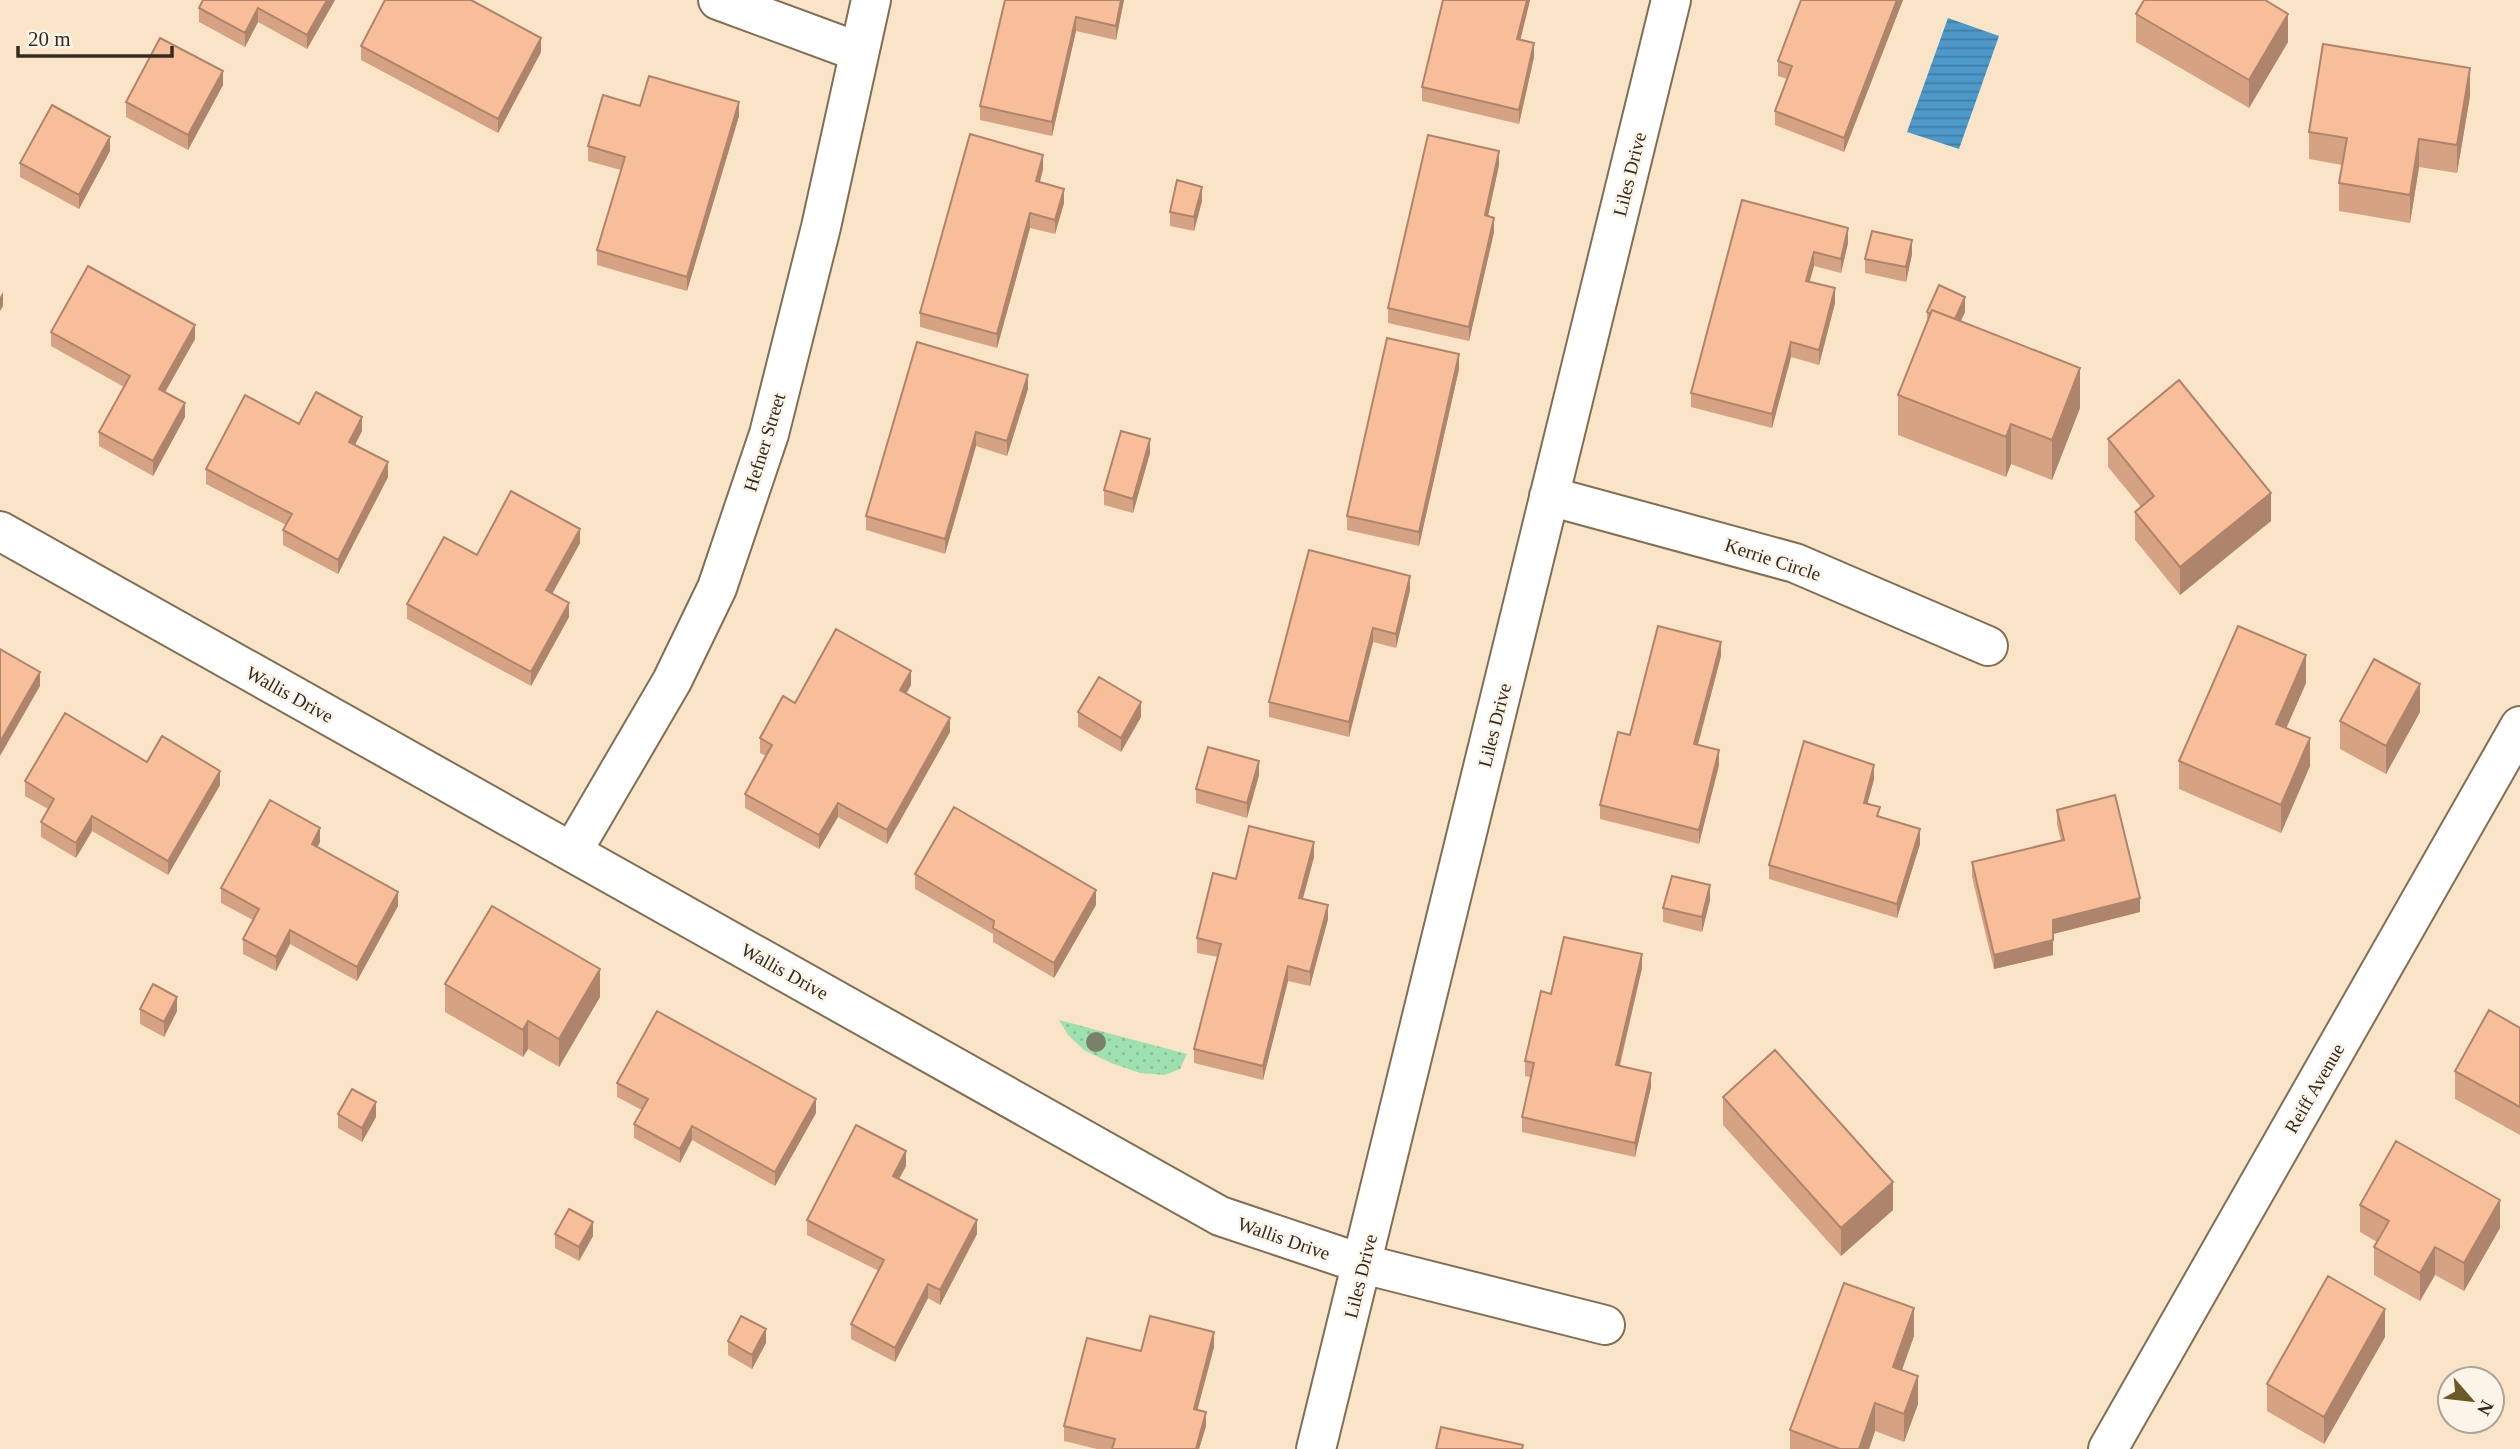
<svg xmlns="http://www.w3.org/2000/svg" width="2520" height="1449" font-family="'Times New Roman',serif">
<defs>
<pattern id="grass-dots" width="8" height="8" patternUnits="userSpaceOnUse" patternTransform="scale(1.75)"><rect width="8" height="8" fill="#9fe0b1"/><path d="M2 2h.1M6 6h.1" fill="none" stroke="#89c098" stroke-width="1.8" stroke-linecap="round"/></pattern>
<pattern id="water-rules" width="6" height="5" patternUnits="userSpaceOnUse" patternTransform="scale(1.75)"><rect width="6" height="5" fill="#4d99c9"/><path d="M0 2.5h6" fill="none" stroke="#417da3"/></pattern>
</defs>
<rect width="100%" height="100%" fill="#f9e4c8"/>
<!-- grass -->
<path fill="url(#grass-dots)" d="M1059,1020L1187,1054L1180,1069L1165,1075L1140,1073L1111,1063L1084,1050L1068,1035Z"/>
<!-- water -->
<path fill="url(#water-rules)" d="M1948,18L1999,36L1959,149L1907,132Z"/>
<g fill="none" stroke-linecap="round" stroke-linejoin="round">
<!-- minor casing -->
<g stroke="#806e55" stroke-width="42">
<path id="minor" d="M718,0L859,52
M1549,496L1795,563L1988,646
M0,531L1220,1216L1363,1264L1605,1325
M572,852L672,681L717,588L769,434L821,227L871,0
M1316,1449L1671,0
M2108,1449L2520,726"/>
</g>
<!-- minor -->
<use href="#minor" stroke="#fff" stroke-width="38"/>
</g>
<!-- trees -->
<circle fill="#798269" cx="1096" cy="1042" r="10"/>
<!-- wall -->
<path fill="#d5a384" d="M203,0H335L307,49L258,22L245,47L199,22V8Z
M1005,0H1124L1116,40L1076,31L1052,136L980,120V106Z
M1443,0H1530L1520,40L1534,57L1519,124L1422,101V87Z
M1801,0H1903L1844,152L1775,125V111L1787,79L1778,76V61Z
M2136,14L2288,42L2249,108L2136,42Z
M361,46L541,52L498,133L361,60Z
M223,85L188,150L126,117V102Z
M2470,96L2457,173L2419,167L2410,223L2339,211V183L2342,165L2309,159V132Z
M640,106L739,116L687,291L597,265V250L621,170L588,161V146Z
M110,151L79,209L20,177V163Z
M1499,165L1488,216L1494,232L1469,341L1388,323V308Z
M1043,169L1040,182L1064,203L1055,234L1030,228L997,348L920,327V313Z
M1742,200L1848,243L1841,273L1814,266L1809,282L1835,303L1819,365L1791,357L1772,428L1691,407V393Z
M1202,201L1194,231L1170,226V212Z
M1912,254L1906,282L1865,273V259Z
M1927,312H1965L1961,321L2080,408L2052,480L2011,464L2006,477L1898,435V395L1927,322Z
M51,332L195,339L165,392L185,417L153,476L99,446V432L124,387L51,346Z
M1459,369L1419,546L1347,530V516Z
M1028,389L1007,456L976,446L945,554L866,530V516Z
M299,424L362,431L355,445L388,477L338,574L283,545V530L286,525L206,484V469Z
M2108,439L2271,521L2180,595L2135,540V512L2141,507L2108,467Z
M1150,453L1133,513L1104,505V490Z
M580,543L552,594L569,617L531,686L407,619V604L477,555Z
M1410,590L1396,648L1373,642L1349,737L1269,717V702Z
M1721,656L1698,745L1719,765L1699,844L1600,819V805L1630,735Z
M2306,683L2286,728L2310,766L2281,833L2179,789V761Z
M911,685L907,693L950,732L887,844L838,817L819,849L745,808V794L766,756L760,753V738L795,703Z
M1078,712L1141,717L1121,752L1078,727Z
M2420,712L2386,774L2340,749V721Z
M147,762L220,785L168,875L92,831L76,858L41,837V822L48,809L25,796V781Z
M1259,775L1247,818L1196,803V789Z
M1874,779L1867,803L1880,817L1920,844L1897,918L1769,879V865Z
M2057,810L2140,912L2053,934V955L1994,969L1972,877V862L2061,841L2057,824Z
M320,842L317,847L398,906L357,981L290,944L276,971L243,954V939L253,920L221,903V888Z
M1314,857L1303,899L1328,919L1310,986L1288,981L1263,1080L1194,1063V1049L1218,957L1197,953V938L1236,879Z
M915,874L1096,905L1054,978L993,942V934L915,889Z
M1710,900L1702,932L1663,922V908Z
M1642,968L1620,1066L1651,1087L1635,1157L1522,1132V1117L1531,1077L1525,1076V1061L1551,994Z
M445,984L600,997L559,1067L528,1049L523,1057L445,1012Z
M140,1009L177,1011L164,1037L140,1024Z
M2520,1028V1135L2455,1099V1071Z
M617,1083L816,1113L775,1186L692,1140L680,1163L634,1138V1124L642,1110L617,1097Z
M1723,1097L1893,1210L1841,1256L1723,1125Z
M338,1114L376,1117L362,1142L338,1128Z
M906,1166L899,1179L977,1234L940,1305L928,1298L895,1362L851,1339V1324L879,1271L807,1235V1220Z
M2360,1205L2500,1228L2464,1291L2435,1275L2420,1301L2374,1275V1247L2377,1242L2360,1232Z
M555,1234L593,1236L579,1261L555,1248Z
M1914,1336L1902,1370L1918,1404L1904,1442L1875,1431L1869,1449H1790V1430Z
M2385,1337L2324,1444L2267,1411V1384Z
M728,1341L766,1343L752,1369L728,1355Z
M1214,1347L1197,1409L1206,1426L1199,1449H1097L1064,1441V1426L1141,1351Z"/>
<!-- shaded-wall -->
<path fill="#ae856c" d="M327,0H335L307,49V35Z
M1121,0H1124L1116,40V26Z
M1527,0H1530L1517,54V39Z
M1897,0H1903L1844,152V138Z
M258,8V22L245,47V33Z
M2288,14V42L2249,108V80Z
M1076,17V31L1052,136V122Z
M541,38V52L498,133V119Z
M1534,43V57L1519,124V110Z
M2470,68V96L2457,173V145Z
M223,71V85L188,150V135Z
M739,102V116L687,291V277Z
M110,137V151L79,209V195Z
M2419,139V167L2410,223V195Z
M1499,151V165L1485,230V215Z
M1043,155V169L1036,196V181Z
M1202,187V201L1194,231V217Z
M1064,189V203L1055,234V220Z
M1030,213V228L997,348V334Z
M1494,218V232L1469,341V327Z
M1848,228V243L1841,273V259Z
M1912,240V254L1906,282V267Z
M1814,252V266L1806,295V281Z
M1835,288V303L1819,365V350Z
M3,292V306L0,311V297Z
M1965,297V312L1952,338V324Z
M195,325V339L159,403V389Z
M1791,342V357L1772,428V414Z
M1459,354V369L1419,546V532Z
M2080,368V408L2052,480V440Z
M1028,375V389L1007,456V441Z
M185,403V417L153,476V461Z
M362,417V431L349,456V442Z
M2011,424V464L2006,477V437Z
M976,432V446L945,554V539Z
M1150,439V453L1133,513V499Z
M388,462V477L338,574V560Z
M2271,493V521L2180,595V567Z
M580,529V543L546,605V590Z
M1410,576V590L1396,648V634Z
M569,603V617L531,686V672Z
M1373,628V642L1349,737V722Z
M1721,642V656L1694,759V744Z
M2306,655V683L2276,752V724Z
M911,671V685L900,704V690Z
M40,672V686L0,756V742Z
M2420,684V712L2386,774V746Z
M1141,702V717L1121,752V738Z
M950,718V732L887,844V830Z
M2310,738V766L2281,833V805Z
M1719,750V765L1699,844V830Z
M1259,761V775L1247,818V803Z
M1874,765V779L1864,817V803Z
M220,771V785L168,875V861Z
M838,803V817L819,849V835Z
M92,816V831L76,858V843Z
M320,828V842L312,858V844Z
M1920,829V844L1897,918V904Z
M1314,842V857L1299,912V898Z
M1710,885V900L1702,932V917Z
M1096,890V905L1054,978V963Z
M398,892V906L357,981V967Z
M2140,898V912L2053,934V955L1994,969V955L2053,920Z
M1328,905V919L1310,986V972Z
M290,930V944L276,971V957Z
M1642,954V968L1616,1079V1065Z
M1288,966V981L1263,1080V1066Z
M600,969V997L559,1067V1039Z
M177,997V1011L164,1037V1022Z
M528,1021V1049L523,1057V1030Z
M1651,1073V1087L1635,1157V1143Z
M816,1099V1113L775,1186V1172Z
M376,1102V1117L362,1142V1128Z
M692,1126V1140L680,1163V1149Z
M906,1151V1166L893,1190V1176Z
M1893,1182V1210L1841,1256V1228Z
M2500,1200V1228L2464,1291V1263Z
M977,1220V1234L940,1305V1290Z
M593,1222V1236L579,1261V1247Z
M2435,1247V1275L2420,1301V1273Z
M928,1284V1298L895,1362V1348Z
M1914,1308V1336L1893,1395V1367Z
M2385,1309V1337L2324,1444V1417Z
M766,1329V1343L752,1369V1355Z
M1214,1332V1347L1194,1423V1409Z
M1918,1376V1404L1904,1442V1414Z
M1875,1403V1431L1869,1449H1859Z
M1206,1412V1426L1199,1449H1196Z"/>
<!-- building -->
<path fill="#f8be9a" stroke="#ae856c" stroke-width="2" d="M203,0H327L307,35L258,8L245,33L199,8Z
M385,0H471L541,38L498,119L361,46Z
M1005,0H1121L1116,26L1076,17L1052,122L980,106Z
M1443,0H1527L1517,39L1534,43L1519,110L1422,87Z
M1801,0H1897L1844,138L1775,111L1792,66L1778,61Z
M2144,0H2265L2288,14L2249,80L2136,14Z
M160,38L223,71L188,135L126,102Z
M2323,44L2470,68L2457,145L2419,139L2410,195L2339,183L2347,138L2309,132Z
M649,76L739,102L687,277L597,250L625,157L588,146L603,95L640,106Z
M52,105L110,137L79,195L20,163Z
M970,134L1043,155L1036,181L1064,189L1055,220L1030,213L997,334L920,313Z
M1428,135L1499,151L1485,215L1494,218L1469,327L1388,308Z
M1177,180L1202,187L1194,217L1170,212Z
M1742,200L1848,228L1841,259L1814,252L1806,281L1835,288L1819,350L1791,342L1772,414L1691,393Z
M1872,231L1912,240L1906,267L1865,259Z
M88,266L195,325L159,389L185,403L153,461L99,432L130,376L51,332Z
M1939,285L1965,297L1955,319L1932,310L1930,314L1927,312Z
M1932,310L2080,368L2052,440L2011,424L2006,437L1898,395Z
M1387,338L1459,354L1419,532L1347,516Z
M917,342L1028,375L1007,441L976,432L945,539L866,516Z
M2179,380L2271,493L2180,567L2135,512L2154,496L2108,439Z
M316,392L362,417L349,442L388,462L338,560L283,530L292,514L206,469L245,395L299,424Z
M1121,431L1150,439L1133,499L1104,490Z
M511,491L580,529L546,590L569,603L531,672L407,604L444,537L477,555Z
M1309,550L1410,576L1396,634L1373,628L1349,722L1269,702Z
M1658,626L1721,642L1694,744L1719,750L1699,830L1600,805L1618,732L1630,735Z
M2238,626L2306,655L2276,724L2310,738L2281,805L2179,761Z
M836,629L911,671L900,690L950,718L887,830L838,803L819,835L745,794L772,745L760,738L783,696L795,703Z
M0,649L40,672L0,742Z
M2374,659L2420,684L2386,746L2340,721Z
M1099,677L1141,702L1121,738L1078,712Z
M65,713L147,762L162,736L220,771L168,861L92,816L76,843L41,822L54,799L25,781Z
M1804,741L1874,765L1864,803L1880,807L1877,816L1920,829L1897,904L1769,865Z
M1208,747L1259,761L1247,803L1196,789Z
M2115,795L2140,898L2053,920V940L1994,955L1972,862L2064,840L2057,810Z
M270,800L320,828L312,844L398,892L357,967L290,930L276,957L243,939L259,909L221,888Z
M954,807L1096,890L1054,963L993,928L994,921L915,874Z
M1249,826L1314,842L1299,898L1328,905L1310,972L1288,966L1263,1066L1194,1049L1221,944L1197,938L1213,873L1236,879Z
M1672,876L1710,885L1702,917L1663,908Z
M492,906L600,969L559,1039L528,1021L523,1030L445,984Z
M1564,937L1642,954L1616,1065L1651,1073L1635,1143L1522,1117L1534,1063L1525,1061L1541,991L1551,994Z
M153,984L177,997L164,1022L140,1009Z
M2489,1010L2520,1028V1107L2455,1071Z
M657,1011L816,1099L775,1172L692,1126L680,1149L634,1124L648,1099L617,1083Z
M1775,1050L1893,1182L1841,1228L1723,1097Z
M352,1089L376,1102L362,1128L338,1114Z
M856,1125L906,1151L893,1176L977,1220L940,1290L928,1284L895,1348L851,1324L884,1260L807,1220Z
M2396,1141L2500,1200L2464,1263L2435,1247L2420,1273L2374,1247L2389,1221L2360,1205Z
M569,1209L593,1222L579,1247L555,1234Z
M2328,1276L2385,1309L2324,1417L2267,1384Z
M1844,1283L1914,1308L1893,1367L1918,1376L1904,1414L1875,1403L1859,1449H1840L1790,1430Z
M741,1316L766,1329L752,1355L728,1341Z
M1150,1316L1214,1332L1194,1409L1206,1412L1196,1449H1112L1115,1439L1064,1426L1087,1338L1141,1351Z
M1441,1427L1523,1445L1522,1449H1436Z"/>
<g text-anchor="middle" stroke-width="5" stroke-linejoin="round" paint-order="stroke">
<!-- street labels -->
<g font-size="19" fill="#332b20" stroke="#fcf4e8">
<text transform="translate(1629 174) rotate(-76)" y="7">Liles Drive</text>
<text transform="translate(764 442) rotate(-73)" y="7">Hefner Street</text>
<text transform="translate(1773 559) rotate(18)" y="7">Kerrie Circle</text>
<text transform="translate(290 694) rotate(29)" y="7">Wallis Drive</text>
<text transform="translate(1494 725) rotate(-76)" y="7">Liles Drive</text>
<text transform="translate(785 971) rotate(29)" y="7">Wallis Drive</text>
<text transform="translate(2314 1088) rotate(-60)" y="7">Reiff Avenue</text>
<text transform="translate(1284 1238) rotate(19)" y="7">Wallis Drive</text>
<text transform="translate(1360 1276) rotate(-76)" y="7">Liles Drive</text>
</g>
</g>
<!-- north arrow -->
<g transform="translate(2471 1400) rotate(118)"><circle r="33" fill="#fcf4e8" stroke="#aca498" stroke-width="2"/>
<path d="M0-5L12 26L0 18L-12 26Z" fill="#6b5a28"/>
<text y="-10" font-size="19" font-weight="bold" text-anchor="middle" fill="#332b20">N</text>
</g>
<!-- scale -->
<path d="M18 46v10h154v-10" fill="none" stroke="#332b20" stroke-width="3.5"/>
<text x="28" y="46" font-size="21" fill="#332b20" stroke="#fcf4e8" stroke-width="5" paint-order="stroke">20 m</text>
</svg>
